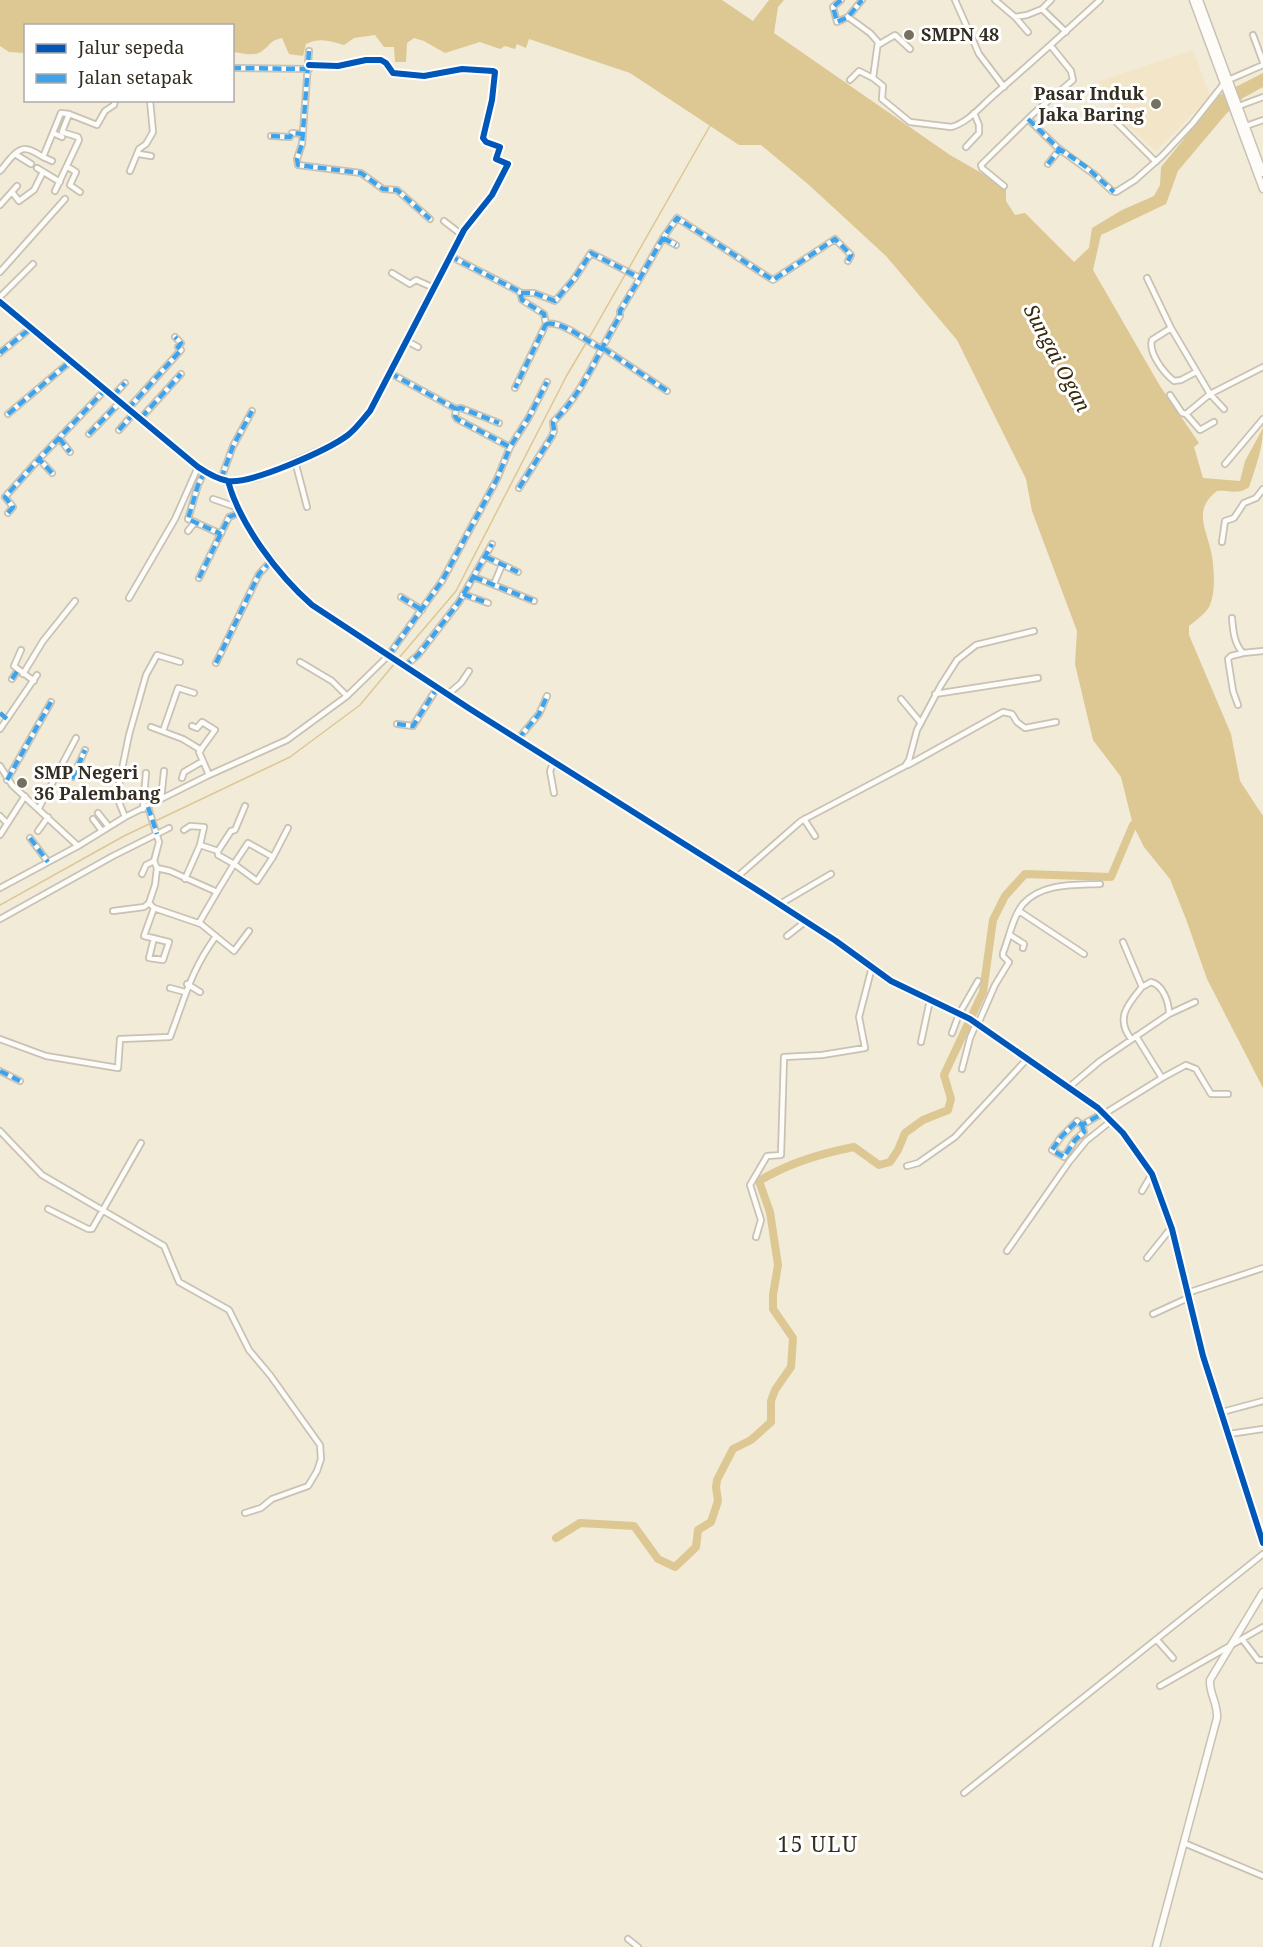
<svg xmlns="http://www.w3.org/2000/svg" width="1263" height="1947" font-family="'Noto Serif',serif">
<rect width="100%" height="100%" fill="#f2ebd8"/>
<!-- built -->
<path fill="#f3e6c8" d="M1193,50L1210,96L1156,151L1112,112L1099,81Z"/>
<!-- water -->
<path fill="#ddc792" d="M0,0H722L753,21L769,0H784L778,7L774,33L950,155L1006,187V201L1015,215L1025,213L1074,262L1089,248L1092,228L1122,210L1154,196L1160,185L1161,167L1220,95L1263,73V87L1243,98L1226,114L1178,171L1166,204L1101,235L1093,270L1160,386L1199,443L1194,447L1203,478L1240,481L1245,461L1263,428C1263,447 1256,467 1249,487C1240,495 1228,490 1217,491C1191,511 1208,531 1212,556C1214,570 1216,593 1209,607C1205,614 1195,621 1189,626V635L1231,734L1240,781L1263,816V1088L1207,979L1186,919L1170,879L1144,847L1133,825L1121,777L1093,740L1075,664L1077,631L1032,511L1026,479L957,340L886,256L809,185L761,145H739L630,73L529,39L526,48L517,44L515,49L505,46L500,49L480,42L445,53L424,41L414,38L407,43L406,62H395L394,47H384L375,35L354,38L344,45C330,41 320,37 306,44L303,56L289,54L282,38C269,41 272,44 262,51C255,57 241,53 233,52L232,26H26L25,53L9,52L0,46Z"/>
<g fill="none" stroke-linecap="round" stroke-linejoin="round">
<!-- stream -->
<path stroke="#ddc792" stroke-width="1.5" d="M589,338L711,124
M398,659L456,591L567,375L586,343
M0,905L124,836L290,757L360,705L395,663"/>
<!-- river -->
<path stroke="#ddc792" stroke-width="8" d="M556,1538L580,1523L634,1526L658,1559L675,1567L696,1547L698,1530L711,1522L718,1501L716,1487L717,1480L733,1449L751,1440L771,1422V1401L775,1390L791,1367L793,1338L773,1309V1295L778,1265L770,1212L759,1181C789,1163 819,1154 854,1147L879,1165L890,1162L898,1150L905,1133L923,1120L948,1110L951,1099L944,1075L983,992L993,920L1005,896L1025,874L1111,877L1133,825"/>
<!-- minor casing -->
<g stroke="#c8c2b4" stroke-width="8">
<path id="minor" d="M841,0L833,7L837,22L848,17L862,0
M955,0L979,54L1004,87
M995,0L1015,17L1027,15L1042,9L1066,32
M1042,9L1051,0
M848,17L870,33L878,42L873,78L883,86L882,99L910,122L951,127C968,123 982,105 995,94C1031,63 1065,32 1100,0
M1016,18L1028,32
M1253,35L1263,62
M878,45L895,35L910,49
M309,51L302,144L297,159L298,165L361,173L383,189L397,190L430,219
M232,68L309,69
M850,80L859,71L873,78
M1239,106L1263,97
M1108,114L1156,162
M1028,119L1058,148L1095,175L1112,191L1116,192L1135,180L1162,156L1192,124L1226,81L1263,65
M1246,126L1263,120
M53,133L62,137
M271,136L290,137L292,133L303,134
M966,147L979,133V125L974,113
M15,154L31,164
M139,154L151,156
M43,157L52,161
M1048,164L1060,149
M68,167L76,172L70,185L80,192
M37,168L60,182
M0,171C6,165 15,149 25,149C31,149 38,154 43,157L61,113L69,114L97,125L105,111L114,105L115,100
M130,171L139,149L146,144L153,132L150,100
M1004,186L982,168L981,165L1034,113L1073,80L1071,71L1051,46
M55,191L79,140L78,137L62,132L69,114
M12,192L19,201L34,190L43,172
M0,205L17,186
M444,221L462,235
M663,238L676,245
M450,256L520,292L522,300L544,314L546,324L515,388
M0,272L65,199
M392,273L410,284L416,280L434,288
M1147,278L1171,328L1210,394L1263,367
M521,293H534L555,301L574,279L591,253L640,278L663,238L677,218L773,280L835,239L851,255L848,261
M0,297L33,264
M546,324C561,320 588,342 602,349
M1171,328L1152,340C1148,353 1164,373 1174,381L1181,380L1196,372
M407,341L418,347
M603,348L667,391
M0,353L31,328
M390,373L456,409L455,416L457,419L510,447L529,417L547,382
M1170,395L1182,413L1186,414L1200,430L1214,422
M113,396L125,383
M128,409L181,350L178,347L181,343L175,337
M456,409L461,408L499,423
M8,414L71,361
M1186,414L1210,394L1224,409
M141,418L181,374
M119,430L134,413
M89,434L120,402
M59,438L70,452
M295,461L307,507
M1225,464L1263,419
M205,471L198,485L188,519L221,534
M52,473L39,459L105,390
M221,479L233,446L252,411
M228,481L257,478L327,447L349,434L370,411L464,230L492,195L508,164L496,159L500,147L486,142L483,138L492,100L495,72L493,71L462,69L424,76L393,73L386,63L381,60H366L338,66L309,65
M519,488L552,436L554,431L553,422C584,392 598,352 620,316V311L640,278
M213,499L236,507
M8,513L13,507L5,497L39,459
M188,531L195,522
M1222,542L1225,521L1234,518L1244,503L1256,498L1263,489
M486,557L518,572
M474,577L534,601
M199,578L229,517L239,513
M494,584L502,565
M463,594L488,603
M401,597L422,610
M129,598L175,519L198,467
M1232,618C1233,630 1234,644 1243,653L1263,651
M21,650L14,666L34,681
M300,662L332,681L347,696
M216,663L259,574L272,560
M404,667L418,655L459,602L492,544
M23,674L43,641L75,601
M12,679L18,670
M935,694L1038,678
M447,695L461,683L469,671
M901,699L921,723
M1238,705L1233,691L1228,659L1231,656L1243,653
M397,724L413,726L437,688
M192,726L197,728L202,722L215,730L199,752L203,761
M151,727L183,739L201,750
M0,729L37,675
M163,731L178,688L194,693
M518,739L539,714L547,696
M554,761L550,771L554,793
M908,765L1003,712L1012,714L1017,722L1025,728L1056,722
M0,766L12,785L78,846
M59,772L73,777L85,750
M182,778L184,772L203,761L209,775
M7,780L51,702
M161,799L164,771
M148,807L159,842L154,861L157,868L155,885L149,903L154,908L144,936L169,942L163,960L149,958L154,938
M39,808L76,738
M143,809L146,773
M98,813L109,827
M0,816L7,823
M125,817L117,797L121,774L129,735L146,675L157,655L180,662
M93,819L102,831
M804,819L815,836
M184,830L190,826L204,827L200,845L185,879
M38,831L48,817
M0,835L25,796
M30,838L48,862
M218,851L231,831L235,830L245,806
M273,857L288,828
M157,868L170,871L217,892L234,864L257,881L273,857L248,843L234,864L218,855V851L200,845
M142,874L146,865L154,861
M737,877L801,821L905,766L909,760L917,730L941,685L957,660L976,645L1034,631
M0,888L78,846L125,817L209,775L287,740L347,696L388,656L442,581L497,479L510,447
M780,904L831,874
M154,908L201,924L234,951L249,931
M113,911L144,907L149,903
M1019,911L1084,954
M0,919L113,856L169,828
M199,923L217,892
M1010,935L1024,944L1023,948
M787,936L806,921
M187,984L200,992
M170,988L185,992
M1169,1014L1195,1002
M978,1024L995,985L1009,962L1003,956V953C1009,938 1013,916 1023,904C1042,883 1074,885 1100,884
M952,1033L959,1014L978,981
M1136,1036L1162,1078
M0,1039L46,1056L118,1068L120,1039L170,1037C185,998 190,972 216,936
M1131,1039C1115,1018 1128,1004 1142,987
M921,1042L930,1000
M962,1069L970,1038L976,1024
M0,1071L20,1081
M1068,1088L1100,1061L1169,1014C1169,1002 1163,985 1151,982L1142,987L1123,942
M1104,1114L1162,1078L1186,1065L1196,1069L1211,1094H1228
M1082,1125L1084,1132L1075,1140L1064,1157L1052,1150L1061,1137L1077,1121L1082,1125L1103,1113
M0,1131L42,1175L164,1246L179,1282L229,1310L249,1350L270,1375L320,1445L321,1459L317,1471L308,1486L272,1499L261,1508L245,1513
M907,1166L918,1163L955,1137L1027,1059
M1142,1191L1152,1174
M48,1209L88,1229H92L141,1143
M756,1237L761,1220L750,1185L767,1156L781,1155L784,1057L822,1055L865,1048L859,1017L872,967
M1007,1251L1069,1162L1086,1141L1111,1121
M1147,1258L1171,1228
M1187,1293L1263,1268
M1153,1314L1188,1298
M1222,1412L1263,1401
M1229,1434L1263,1429
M1242,1639L1258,1660H1263
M1157,1640L1173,1658
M1160,1686L1263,1627
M964,1793L1263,1554
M1184,1843L1263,1876
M628,1939L638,1947"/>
</g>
<!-- tertiary casing -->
<g stroke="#c8c2b4" stroke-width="9">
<path id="tertiary" d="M1193,0L1263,189
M1199,0L1263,173
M0,302L198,467L212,475L228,481C240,525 278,575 312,605L470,709L765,895L836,941L891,981L970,1019L1098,1108L1123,1133L1152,1174L1172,1229L1203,1356L1263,1543
M1156,1947L1217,1718C1218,1703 1209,1694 1210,1680L1263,1592"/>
</g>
<!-- minor -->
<use href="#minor" stroke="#fdfcf9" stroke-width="4.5"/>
<!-- tertiary -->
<use href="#tertiary" stroke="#fdfcf9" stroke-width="6"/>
<!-- quiet -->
<path stroke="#3ea3ea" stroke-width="4.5" stroke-dasharray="9 4.5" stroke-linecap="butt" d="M841,0L833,7L837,22L848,17L862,0
M309,51L302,144L297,159L298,165L361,173L383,189L397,190L430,219
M232,68L309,69
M1028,119L1058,148L1086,167L1114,192
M271,136L290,137L292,133L303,134
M1048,164L1060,149
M663,238L676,245
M450,256L520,292L522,300L544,314L546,324L515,388
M521,293H534L555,301L574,279L591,253L640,278L663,238L677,218L773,280L835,239L851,255L848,261
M546,324C561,320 588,342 602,349
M603,348L667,391
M0,353L31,328
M390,373L456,409L455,416L457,419L510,447L529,417L547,382
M113,396L125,383
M128,409L181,350L178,347L181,343L175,337
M456,409L461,408L499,423
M8,414L71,361
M141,418L181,374
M119,430L134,413
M89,434L120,402
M59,438L70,452
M205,471L198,485L188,519L221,534
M52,473L39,459L105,390
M221,479L233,446L252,411
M519,488L552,436L554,431L553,422C584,392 598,352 620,316V311L640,278
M8,513L13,507L5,497L39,459
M486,557L518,572
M474,577L534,601
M199,578L229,517L239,513
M463,594L488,603
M401,597L422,610
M388,656L442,581L497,479L510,447
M216,663L259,574L272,560
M404,667L418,655L459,602L492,544
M12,679L18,670
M0,713L7,719
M397,724L413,726L437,688
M518,739L539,714L547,696
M59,772L73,777L85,750
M7,780L51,702
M148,807L157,834
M30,838L48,862
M0,1071L20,1081
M1082,1125L1084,1132L1075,1140L1064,1157L1052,1150L1061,1137L1077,1121L1082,1125L1103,1113"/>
<!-- cycleway casing -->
<g stroke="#fff" stroke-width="10">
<path id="cycleway" d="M0,302L198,467C207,473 217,479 228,481C252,484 328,450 348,435C357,428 363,419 370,411L464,230L492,195L508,164L496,159L500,147L486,142L483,138L492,100L495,72L493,71L462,69L424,76L393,73L386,63L381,60H366L338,66L309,65
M228,481C240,525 278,575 312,605L470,709L765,895L836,941L891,981L970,1019L1098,1108L1123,1133L1152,1174L1172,1229L1203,1356L1263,1543"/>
</g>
<!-- cycleway -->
<use href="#cycleway" stroke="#0057b8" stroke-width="6"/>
</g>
<!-- markers -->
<g fill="#767061" stroke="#fff" stroke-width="2">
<circle cx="909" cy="35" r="6"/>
<circle cx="1156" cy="104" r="6"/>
<circle cx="22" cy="783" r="6"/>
</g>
<g text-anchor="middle" stroke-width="6" stroke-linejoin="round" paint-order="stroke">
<!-- poi labels -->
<g font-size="18" font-weight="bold" fill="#332e21" stroke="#fff" text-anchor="start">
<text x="921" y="41">SMPN 48</text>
<text x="1144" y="100" text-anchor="end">Pasar Induk<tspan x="1144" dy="21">Jaka Baring</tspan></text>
<text x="34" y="779">SMP Negeri<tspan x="34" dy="21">36 Palembang</tspan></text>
</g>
<!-- water labels -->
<g font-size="20" font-style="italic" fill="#362a0b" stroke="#fff">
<text transform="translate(1057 358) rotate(62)" y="7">Sungai Ogan</text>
</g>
<!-- quarter labels -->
<g font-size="21" letter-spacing="1.5" fill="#332e21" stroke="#fff">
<text x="818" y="1852">15 ULU</text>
</g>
</g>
<!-- legend -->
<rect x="24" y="24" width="210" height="78" fill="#ffffff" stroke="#adaba6" stroke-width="1.5"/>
<rect x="36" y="44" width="30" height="9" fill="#0057b8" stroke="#adaba6" stroke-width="1.5"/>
<text x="78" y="54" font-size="18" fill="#332e21">Jalur sepeda</text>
<rect x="36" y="74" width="30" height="9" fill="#3ea3ea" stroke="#adaba6" stroke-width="1.5"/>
<text x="78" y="84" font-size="18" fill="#332e21">Jalan setapak</text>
</svg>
